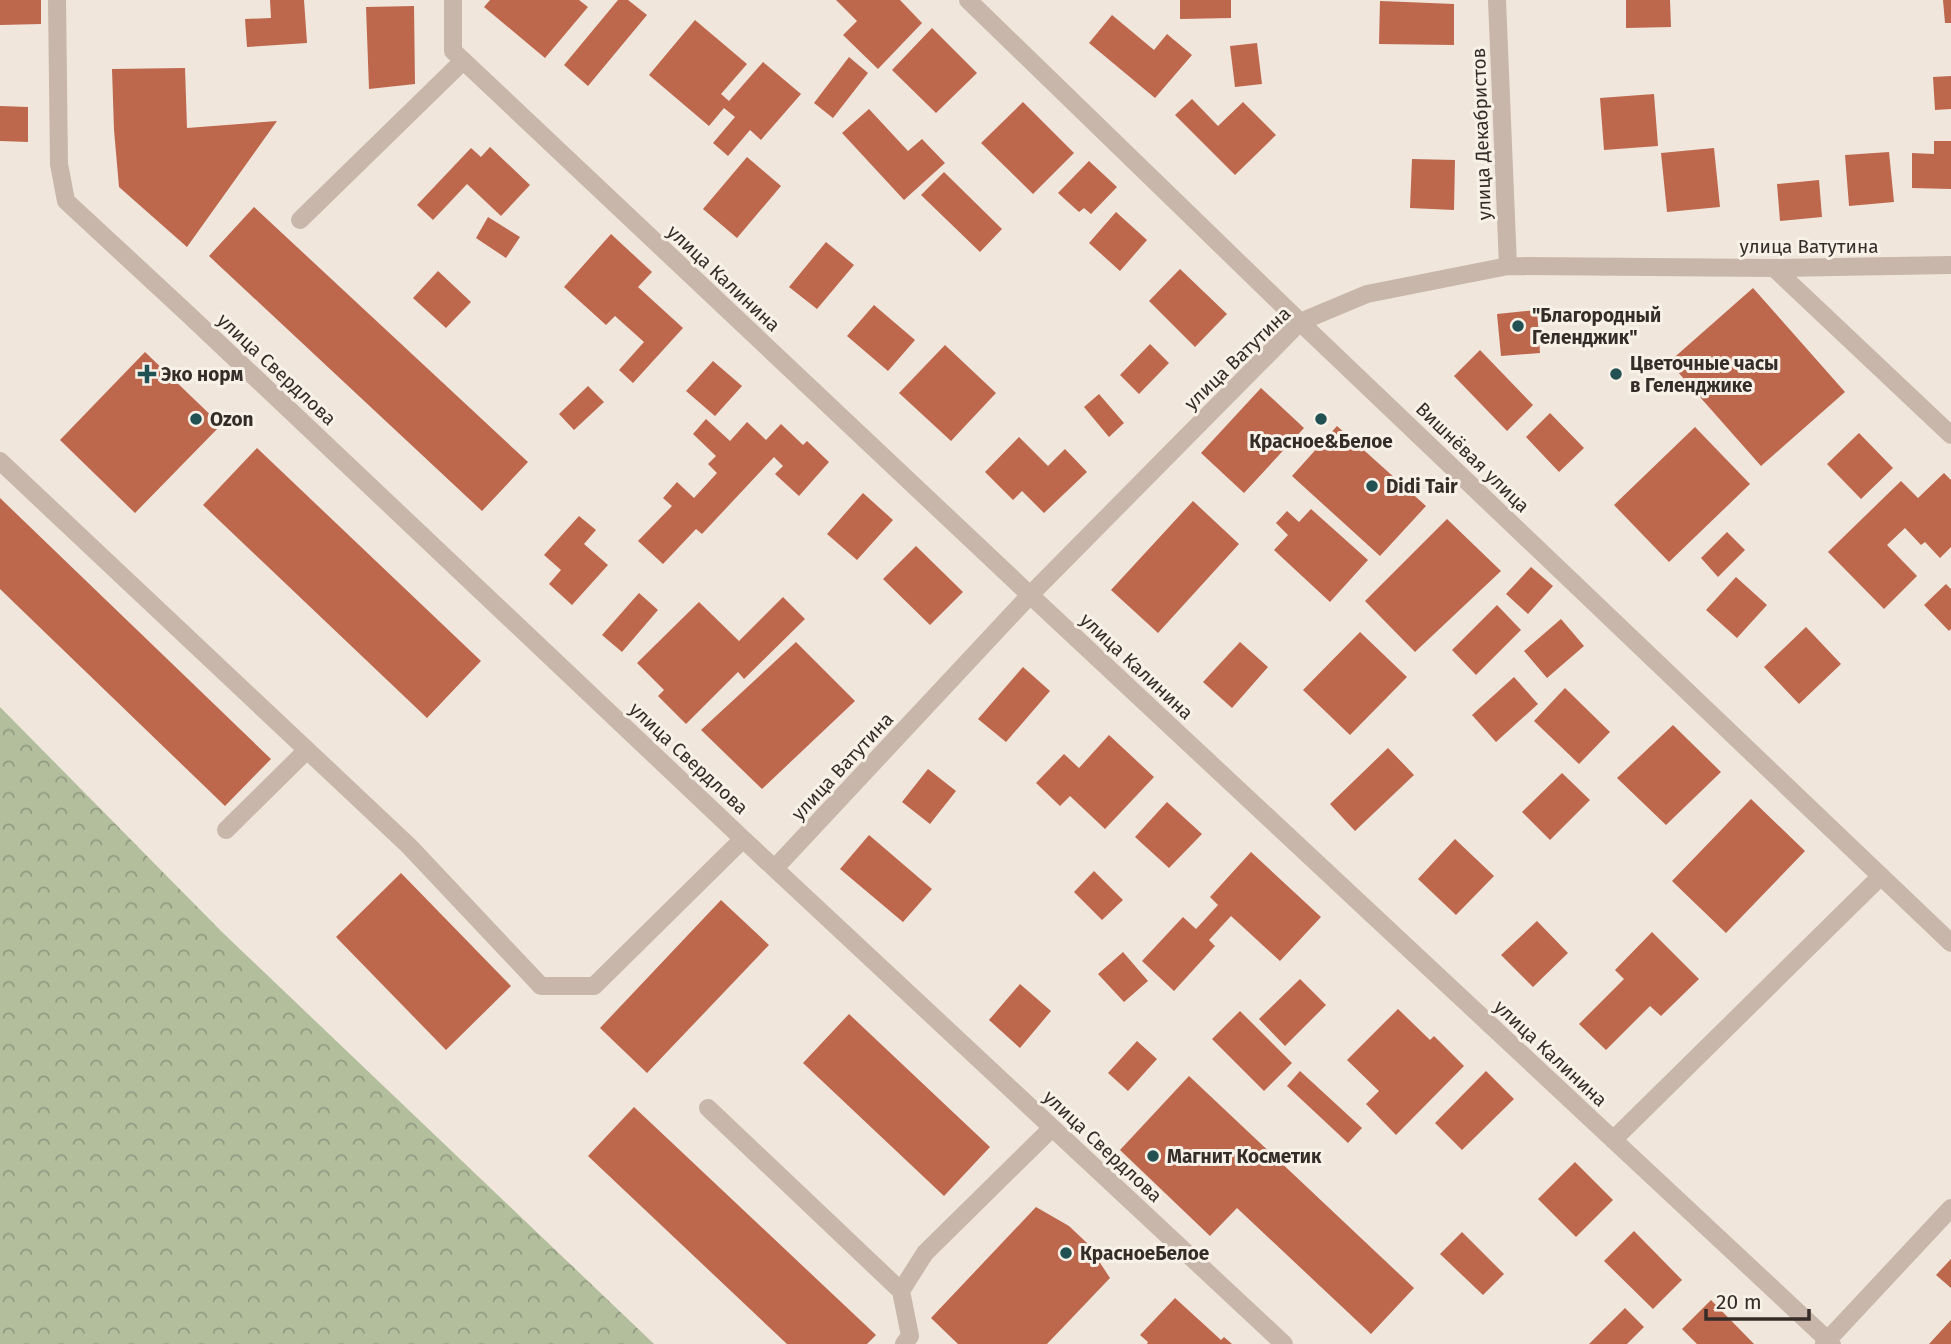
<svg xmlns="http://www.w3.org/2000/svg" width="1951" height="1344" font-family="'Fira Sans',sans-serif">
<defs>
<pattern id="forest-crowns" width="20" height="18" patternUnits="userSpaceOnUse" patternTransform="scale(1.75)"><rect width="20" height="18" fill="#b3be9d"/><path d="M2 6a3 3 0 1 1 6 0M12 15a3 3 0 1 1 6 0" fill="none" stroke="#929b80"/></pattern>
</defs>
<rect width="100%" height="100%" fill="#f0e6dc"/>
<!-- forest -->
<path fill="url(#forest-crowns)" d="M0,707L222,932L654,1344H0Z"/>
<!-- building -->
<path fill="#bd674d" d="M0,0H41V24L0,25Z
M270,0H304L307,43L247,47L245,19L271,18Z
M490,0H579L588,7L545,58L484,7Z
M618,0H628L647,15L588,86L564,65Z
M836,0H900L922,23L878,69L843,35L857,21Z
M1180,0H1231V18L1180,19Z
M1626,0H1670L1671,27L1626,28Z
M1943,0H1951V23H1945Z
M1380,1L1454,4V45L1379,44Z
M414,6L415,84L369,89L366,7Z
M1112,15L1154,50L1167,34L1192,55L1155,98L1089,43Z
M695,20L747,64L721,94L729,101L763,62L801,94L761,140L750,130L728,156L713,143L735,117L724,108L709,126L649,75Z
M932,28L977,73L936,113L892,70Z
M1257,43L1262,84L1235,87L1230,46Z
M849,57L868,73L833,118L814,103Z
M185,68L187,128L277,121L187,247L119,187L114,130L112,69Z
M1951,76V109L1935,110L1933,77Z
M1654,94L1658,146L1604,150L1600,98Z
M1192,99L1218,126L1243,102L1276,135L1235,175L1175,115Z
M1023,102L1074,153L1033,194L981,143Z
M0,106L28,107V142L0,141Z
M869,109L908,151L922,139L945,163L904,200L842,133Z
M1934,141H1951V189L1912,188V153L1934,154Z
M490,147L530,185L501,216L467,184L433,220L417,205L471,148L481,157Z
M1714,148L1720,207L1667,212L1661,153Z
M1889,152L1894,202L1849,206L1845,155Z
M747,157L781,186L737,238L703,209Z
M1412,159L1455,160L1454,210L1410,208Z
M1089,161L1117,187L1091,214L1084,208L1079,212L1058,193Z
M944,172L1002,229L980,252L921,195Z
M1819,180L1822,217L1780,221L1777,184Z
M254,207L528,462L482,511L209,256Z
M1116,212L1147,240L1120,271L1089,243Z
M488,217L520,237L506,258L476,238Z
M611,234L652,272L638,287L683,328L633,383L619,370L644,342L615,316L606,325L564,287Z
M826,242L854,265L817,309L789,287Z
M1180,269L1227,314L1195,347L1149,301Z
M438,271L471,302L446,328L413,298Z
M1753,288L1845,392L1761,466L1669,362Z
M874,305L915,340L888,371L847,336Z
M1537,310L1540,353L1501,356L1497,314Z
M1150,344L1169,363L1139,394L1120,375Z
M945,345L996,393L951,441L899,393Z
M1480,350L1533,405L1507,431L1454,376Z
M145,352L221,425L135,513L60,440Z
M713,361L742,386L715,416L686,391Z
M588,386L604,402L574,430L559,414Z
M1261,388L1304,428L1244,493L1201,453Z
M1099,394L1124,423L1109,437L1084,407Z
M1550,413L1584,448L1559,472L1526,437Z
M706,419L730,441L747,422L766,440L781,424L803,445L807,441L829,462L799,496L775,474L783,466L774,457L702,534L696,529L663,564L638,541L672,506L663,498L677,482L694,498L717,473L708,464L716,456L693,434Z
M1337,426L1426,506L1380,556L1292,476Z
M1695,427L1750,484L1669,562L1614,505Z
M1859,433L1893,468L1861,499L1827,464Z
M1019,437L1048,466L1065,449L1087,472L1044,513L1022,491L1013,500L985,472Z
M257,448L481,661L427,718L203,505Z
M1944,473L1951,480V547L1940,558L1925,542L1921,545L1905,528L1887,545L1917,576L1884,609L1828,552L1901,481L1918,498Z
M863,493L893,520L857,560L827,534Z
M0,498L271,759L225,806L0,589Z
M1193,501L1239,544L1158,633L1111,590Z
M1311,509L1368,560L1330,602L1274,550L1288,535L1276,523L1287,511L1299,522Z
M579,516L596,530L584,544L608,565L572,605L549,584L561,570L544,555Z
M1447,519L1501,571L1415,652L1365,601Z
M1727,532L1745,550L1718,577L1701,558Z
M916,546L963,592L930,625L883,579Z
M1531,567L1553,586L1528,614L1506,594Z
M1736,577L1767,605L1737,638L1706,610Z
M1946,584L1951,589V629L1949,631L1924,605Z
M639,593L658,610L622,652L602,635Z
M783,597L805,619L744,679L738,672L686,724L658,696L664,690L637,663L699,602L739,641Z
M1497,605L1521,630L1476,675L1452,650Z
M1561,619L1584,646L1547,678L1524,651Z
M1806,627L1841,664L1799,704L1764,667Z
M1360,632L1407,677L1350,735L1303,690Z
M796,642L855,701L762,789L701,730Z
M1240,642L1268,667L1232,708L1203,682Z
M1023,667L1050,691L1006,742L978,719Z
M1514,677L1538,704L1496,742L1472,715Z
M1565,688L1610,732L1579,764L1534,721Z
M1673,725L1721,772L1666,825L1617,778Z
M1109,735L1154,777L1105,829L1070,796L1060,806L1036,783L1064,754L1079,768Z
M1388,748L1414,775L1355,831L1330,804Z
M928,769L956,791L930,824L902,802Z
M1562,773L1590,800L1550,840L1522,812Z
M1751,799L1805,851L1726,933L1672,881Z
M1167,802L1202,834L1169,868L1135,837Z
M869,835L932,889L903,922L840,869Z
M1455,839L1494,876L1456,915L1418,879Z
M1251,852L1321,917L1280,961L1231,916L1209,940L1215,946L1174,991L1142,961L1183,917L1196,929L1218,905L1210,897Z
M1094,871L1123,900L1102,920L1074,892Z
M401,873L511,986L446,1050L336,937Z
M721,900L769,945L647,1073L600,1028Z
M1537,921L1568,953L1533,987L1501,955Z
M1652,932L1699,979L1661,1016L1650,1006L1606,1050L1579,1024L1624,979L1615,970Z
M1123,952L1148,981L1124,1002L1098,974Z
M1300,979L1326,1005L1285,1046L1259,1019Z
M1020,984L1051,1011L1020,1048L989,1020Z
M1398,1009L1430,1040L1434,1036L1464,1066L1396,1135L1366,1104L1379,1091L1347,1060Z
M1240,1011L1292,1063L1264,1091L1212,1039Z
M849,1014L990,1147L944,1196L803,1063Z
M1137,1041L1157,1059L1128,1091L1108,1073Z
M1300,1071L1362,1128L1348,1143L1287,1086Z
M1486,1071L1514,1099L1462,1150L1435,1123Z
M1189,1076L1414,1288L1371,1334L1237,1208L1210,1236L1120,1150Z
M634,1107L876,1335L867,1344H787L588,1156Z
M1575,1162L1613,1200L1576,1237L1538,1199Z
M1036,1207L1069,1226L1087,1243L1110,1278L1047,1344H958L931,1318Z
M1634,1231L1682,1280L1653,1309L1604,1261Z
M1462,1232L1504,1274L1483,1295L1440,1254Z
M1951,1259V1288L1936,1275Z
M1175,1298L1221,1340L1224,1337L1232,1344H1147L1148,1342L1140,1335Z
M1711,1300L1754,1344H1697L1682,1329Z
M1625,1308L1644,1327L1627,1344H1589Z
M1951,1320V1344H1929Z"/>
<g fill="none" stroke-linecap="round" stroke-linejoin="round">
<!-- minor -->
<path stroke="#c7b6a9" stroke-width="18" d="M57,0L59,164L66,201L189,315L743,839L1284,1344
M453,0V51L1030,595L1832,1344
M968,0L1300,322L1951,943
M1497,0L1508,266
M300,220L463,61
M1774,268L1951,435
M0,461L307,750L226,830
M307,750L409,846L541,986H594L743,839
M775,868L1030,595L1300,322L1367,294L1508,266L1774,268L1951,265
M708,1108L901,1291
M1613,1140L1881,876
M904,1344L910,1336L901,1291L925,1253L1052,1128
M1824,1344L1951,1208"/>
</g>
<!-- markers -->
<g fill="#215153" stroke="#f8f1e8" stroke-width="2.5">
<circle cx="1518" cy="326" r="7"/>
<path d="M143.5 363.5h7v7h7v7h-7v7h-7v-7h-7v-7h7z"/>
<circle cx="1616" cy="374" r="7"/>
<circle cx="196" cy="419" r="7"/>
<circle cx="1321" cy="419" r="7"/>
<circle cx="1372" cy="486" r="7"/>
<circle cx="1153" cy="1156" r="7"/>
<circle cx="1066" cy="1253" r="7"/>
</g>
<g text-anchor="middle" stroke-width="6" stroke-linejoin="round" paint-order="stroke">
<!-- street labels -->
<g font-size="19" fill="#352c28" stroke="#f8f1e8">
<text transform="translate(1481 134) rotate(-92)" y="7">улица Декабристов</text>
<text x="1809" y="253">улица Ватутина</text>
<text transform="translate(724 278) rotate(43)" y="7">улица Калинина</text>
<text transform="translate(1237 358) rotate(-44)" y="7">улица Ватутина</text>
<text transform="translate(277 369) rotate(43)" y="7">улица Свердлова</text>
<text transform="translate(1473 457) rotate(44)" y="7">Вишнёвая улица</text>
<text transform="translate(1137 666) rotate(43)" y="7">улица Калинина</text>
<text transform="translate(689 758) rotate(43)" y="7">улица Свердлова</text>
<text transform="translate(842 766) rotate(-47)" y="7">улица Ватутина</text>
<text transform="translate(1551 1053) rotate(43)" y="7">улица Калинина</text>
<text transform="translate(1103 1146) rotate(43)" y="7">улица Свердлова</text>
</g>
<!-- poi labels -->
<g font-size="19" font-weight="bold" fill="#352c28" stroke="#f8f1e8" text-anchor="start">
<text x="1532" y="322">"Благородный<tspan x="1532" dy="22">Геленджик"</tspan></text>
<text x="1630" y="370">Цветочные часы<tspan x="1630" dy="22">в Геленджике</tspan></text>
<text x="161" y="381">Эко норм</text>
<text x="210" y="426">Ozon</text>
<text x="1321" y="448" text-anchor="middle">Красное&amp;Белое</text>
<text x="1386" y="493">Didi Tair</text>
<text x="1167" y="1163">Магнит Косметик</text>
<text x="1080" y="1260">КрасноеБелое</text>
</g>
</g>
<!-- scale -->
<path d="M1706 1309v10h103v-10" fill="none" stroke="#352c28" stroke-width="3.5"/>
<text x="1716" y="1309" font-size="21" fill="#352c28" stroke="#f8f1e8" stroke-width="5" paint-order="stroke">20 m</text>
</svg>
